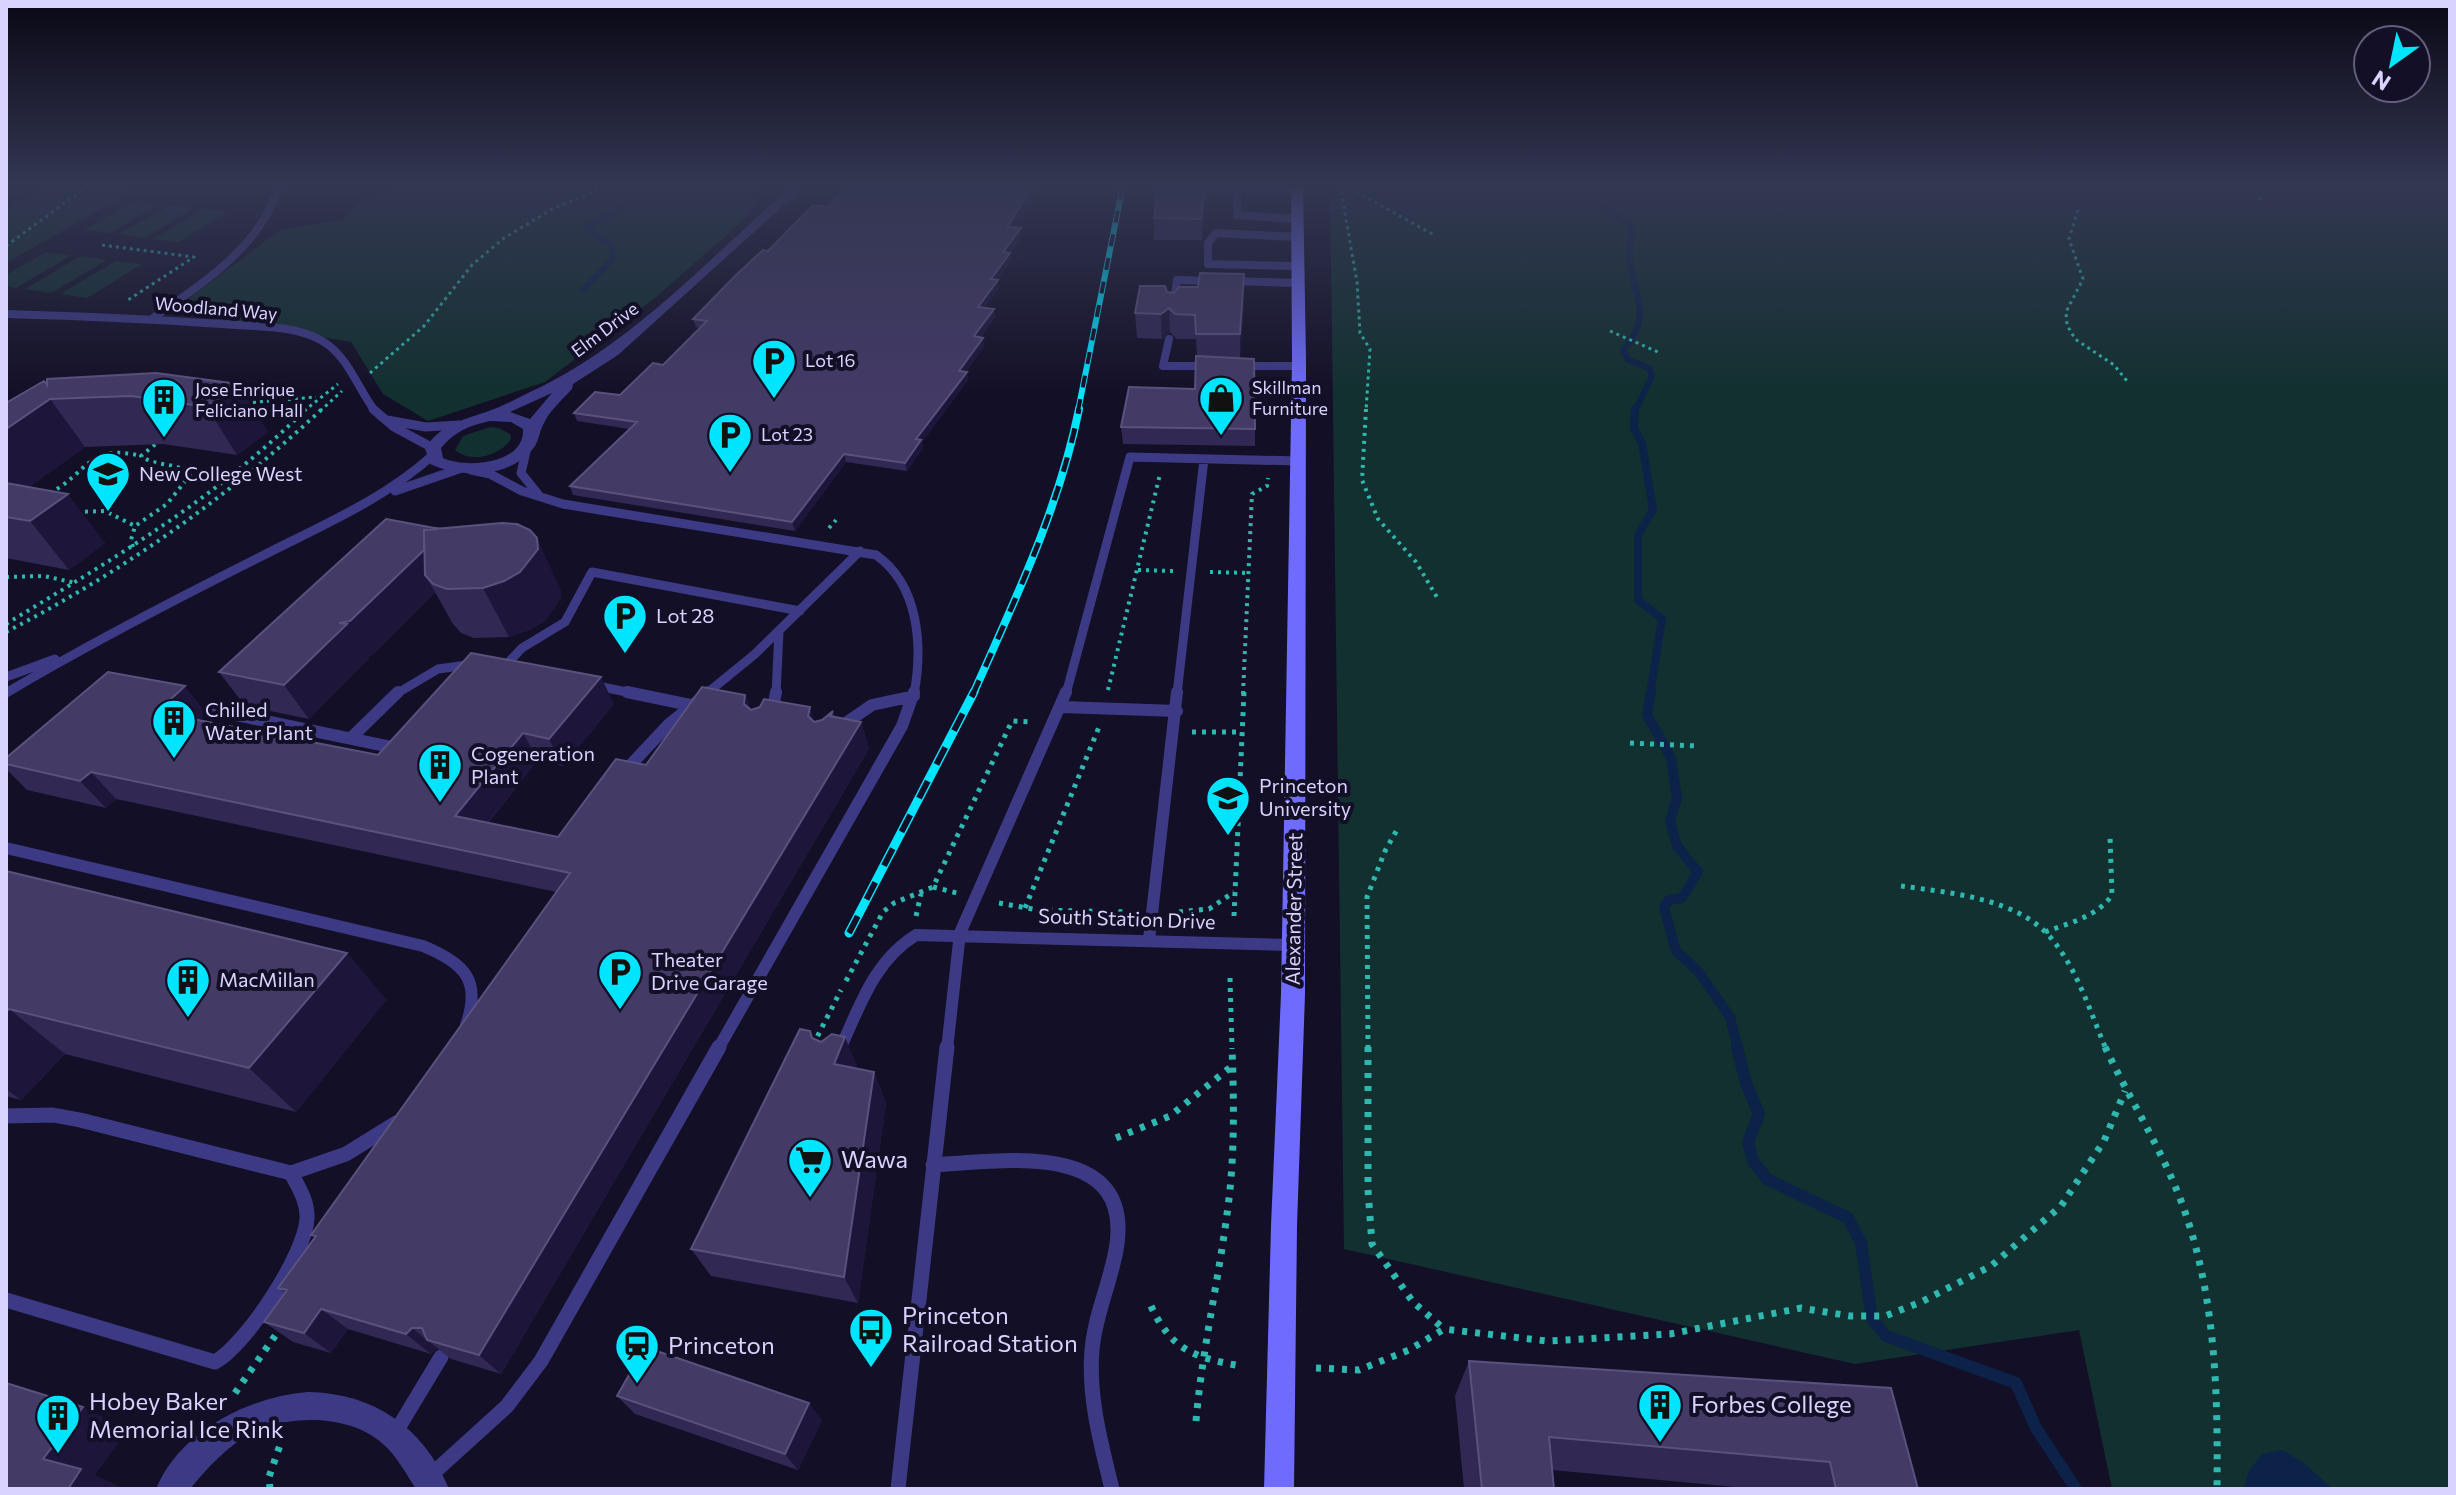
<svg xmlns="http://www.w3.org/2000/svg" width="2456" height="1495" font-family="Commissioner,sans-serif">
<rect width="100%" height="100%" fill="#130f26"/>
<!-- green -->
<path fill="#12302f" d="M43,185H131L124,196L6,263V211Z
M407,185H765L746,218L656,297L545,382L428,421L383,394L351,342L171,312L280,230L341,220L365,199Z
M1330,185H2450V1489H2112L2079,1330L1855,1364L1344,1249Z
M136,201L160,204L110,233L84,230Z
M170,205L194,208L145,238L119,234Z
M203,209L228,212L179,242L153,239Z
M46,252L72,255L16,288L6,286V275Z
M81,256L107,260L51,293L25,289Z
M116,261L142,264L87,298L60,294Z
M490,427L499,428L510,434L511,439C500,456 471,464 455,450L463,436Z"/>
<!-- water -->
<path fill="#0c2248" d="M2282,1450L2304,1463L2333,1489H2243L2249,1471L2262,1454Z"/>
<g fill="none" stroke-linecap="round" stroke-linejoin="round">
<!-- stream-far3 -->
<path stroke="#0c2248" stroke-width="6" d="M1598,185V202L1631,228C1631,239 1629,250 1630,260C1634,299 1654,315 1623,350L1628,360L1649,368L1652,376L1635,411
M583,290L613,259L612,247L585,227L633,202L634,194L625,185"/>
<!-- stream-far2 -->
<path stroke="#0c2248" stroke-width="8" d="M1635,409L1634,428L1642,443L1653,510L1638,535V600L1662,619L1650,694"/>
<!-- stream-far1 -->
<path stroke="#0c2248" stroke-width="10" d="M1651,692L1647,715L1671,758L1677,798L1670,821L1677,846L1698,872L1682,898L1669,900L1664,907L1676,951L1698,971L1730,1017L1738,1049"/>
<!-- stream -->
<path stroke="#0c2248" stroke-width="12" d="M1737,1047L1746,1083L1759,1114L1748,1142L1753,1161L1767,1179L1848,1218L1861,1243L1872,1319L1886,1336L2016,1383L2036,1428L2076,1489"/>
<!-- path-far3 -->
<path stroke="#2fb8b0" stroke-width="3" stroke-dasharray="3 4" stroke-linecap="butt" d="M1340,185L1357,282L1360,333L1370,349L1366,411
M1344,185L1434,235
M2252,185L2262,202
M1055,188L1057,185
M2078,210L2069,239L2083,279L2066,312L2067,325L2075,339L2114,365L2127,381
M102,245L194,257L128,300
M6,246L89,185
M1610,331L1658,352
M370,373L424,326L472,265L504,238L554,208L609,185
M246,403L316,397
M304,411L338,384
M320,411L342,391"/>
<!-- path-far2 -->
<path stroke="#2fb8b0" stroke-width="4" stroke-dasharray="3 5" stroke-linecap="butt" d="M1366,409L1362,480L1378,519L1416,562L1438,599
M50,493C88,473 88,443 141,456
M77,512L105,511L135,526
M829,528L836,520
M133,547L131,540L135,526L167,504L191,474C176,462 156,467 141,456L158,442
M1138,570L1174,571
M1210,572L1249,573
M6,577L44,576L76,583
M6,624C113,559 217,498 306,409
M6,632C122,572 227,498 322,409
M1108,690L1160,474
M1243,694L1252,494L1267,486L1268,478"/>
<!-- path-far1 -->
<path stroke="#2fb8b0" stroke-width="5" stroke-dasharray="4 6" stroke-linecap="butt" d="M1192,732H1242
M1630,743L1697,746
M1901,886C1951,893 2022,898 2055,943C2079,974 2091,1014 2106,1049
M933,887L957,893
M999,903L1038,910L1133,912
M1025,908L1099,727
M1179,912L1209,909L1234,892
M916,916L921,894
M1234,916L1244,692
M2045,932C2069,923 2097,917 2112,895L2110,836
M1230,978L1232,1049
M846,981L883,912L894,903L933,887L1012,721L1031,722
M813,1045L841,990
M1368,1049L1367,897L1385,851L1398,828"/>
<!-- path -->
<path stroke="#2fb8b0" stroke-width="7" stroke-dasharray="5 8" stroke-linecap="butt" d="M1368,1047V1190L1372,1244L1413,1302L1444,1329
M2105,1047C2131,1102 2165,1154 2185,1212C2216,1301 2218,1396 2217,1489
M1116,1138L1170,1116L1232,1066
M1151,1306C1171,1350 1195,1358 1241,1366
M1316,1368L1359,1370L1409,1350L1444,1329L1547,1341L1670,1334L1801,1308L1850,1316H1885L1921,1302L1991,1266L2061,1206L2104,1141L2125,1091
M235,1393L277,1333
M1196,1421C1202,1351 1218,1283 1227,1214C1235,1159 1234,1103 1232,1047
M270,1489L269,1477L281,1442"/>
<!-- lane-far3 -->
<path stroke="#3d3a85" stroke-width="8" d="M1194,188L1297,190
M1237,189V215L1298,219
M1298,237L1216,233L1208,243V264L1298,266
M1230,281L1298,283
M1173,306L1177,280L1213,281
M6,314C78,316 150,319 222,324C254,327 296,324 324,342C349,358 358,389 375,411
M153,318C204,282 261,247 279,185
M1169,339L1163,366H1210
M1240,366H1299"/>
<!-- lane-far2 -->
<path stroke="#3d3a85" stroke-width="9" d="M373,409L394,427L433,448
M387,420L426,427L459,425
M527,447L521,473L538,494
M471,470L490,474L522,491L563,504L876,555C919,585 923,646 914,694
M395,491L459,469
M504,667L522,648L565,622L592,572L800,611
M6,677L55,659
M593,685L636,694
M6,693C89,644 174,600 260,557C320,526 382,501 433,455
M396,694L438,669L474,664
M706,694L755,654L860,551
M776,694L779,631
M1066,694L1130,457L1298,461
M1177,694L1204,459"/>
<!-- lane-far1 -->
<path stroke="#3d3a85" stroke-width="12" d="M627,692L690,705
M1062,707L1177,711
M217,711L396,748
M772,714L776,692
M837,729L872,705L914,696
M352,737L398,692
M624,772L668,725L709,692
M6,848L423,946C464,963 482,980 466,1025
M1149,940L1177,692
M718,1049L902,726L914,692
M840,1049C860,1006 874,961 916,935L1293,945
M947,1049L960,933L1066,692"/>
<!-- lane -->
<path stroke="#3d3a85" stroke-width="15" d="M6,1116L53,1115L80,1120L291,1173L346,1154L396,1123
M933,1165C998,1162 1131,1138 1117,1244C1112,1280 1095,1313 1092,1350C1088,1397 1101,1444 1112,1489
M6,1300L215,1362C246,1345 305,1255 307,1219C308,1202 299,1188 291,1173
M394,1435L441,1357
M430,1476L507,1406L541,1361L719,1047
M898,1489L947,1047"/>
<!-- street -->
<path fill="#3d3a85" fill-rule="evenodd" d="M792,185H806L618,355L573,384L572,389C563,399 550,410 544,423C540,430 539,439 535,446C513,478 462,479 430,464L425,448C442,424 460,421 486,412C501,407 516,399 530,392C629,347 711,257 792,185ZM552,393L530,419L510,412ZM490,421L511,422L523,429C525,464 467,469 443,458L441,448C454,432 470,425 490,421Z
M308,1392C373,1393 424,1427 449,1489H416C406,1474 397,1456 383,1444C351,1415 292,1414 254,1432C228,1445 208,1467 190,1489H156C180,1431 248,1397 308,1392Z"/>
<!-- secondary -->
<path fill="#6f6bff" fill-rule="evenodd" d="M1291,185H1303L1306,360L1305,994L1297,1226L1294,1489H1264L1271,1226L1281,994L1292,360Z"/>
<!-- rail-far2 casing -->
<g stroke="#00e5ff" stroke-width="6">
<path id="rail-far2" d="M1078,411L1123,185"/>
</g>
<!-- rail-far1 casing -->
<g stroke="#00e5ff" stroke-width="8">
<path id="rail-far1" d="M973,694C1014,602 1059,509 1079,409"/>
</g>
<!-- rail casing -->
<g stroke="#00e5ff" stroke-width="9">
<path id="rail" d="M849,933L974,692"/>
</g>
<!-- rail-far2 -->
<use href="#rail-far2" stroke="#130f26" stroke-width="4" stroke-dasharray="12" stroke-linecap="butt"/>
<!-- rail-far1 -->
<use href="#rail-far1" stroke="#130f26" stroke-width="5" stroke-dasharray="15" stroke-linecap="butt"/>
<!-- rail -->
<use href="#rail" stroke="#130f26" stroke-width="6" stroke-dasharray="19" stroke-linecap="butt"/>
</g>
<!-- wall -->
<path fill="#312854" d="M848,185H1036V190L1012,227L1021,236L1010,253L1011,261L997,280L999,288L984,308L994,309L995,317L981,337L984,346L966,372L968,380L922,442L923,448L907,471L846,462L795,531L573,495L570,486L629,429L577,421L574,413L620,395L663,365L700,328L696,327L693,319L768,251L828,207Z
M1206,196L1202,240H1154V218Z
M1167,292L1174,293L1244,298L1240,358L1255,429V446L1123,444L1121,427L1195,389L1197,356L1196,339H1176L1170,332L1162,339L1137,338L1135,313Z
M156,373L268,432L237,455L163,444L85,447L29,487L105,543L69,570L6,558V403L47,385Z
M440,529L560,588L561,598L545,621L529,630L509,637L474,638L461,633L453,624L435,592L372,655L368,656L369,658L309,719L245,706L219,672Z
M745,695L751,710L815,722L822,720L833,711L834,717L861,722L869,749L501,1374L451,1359L437,1348L431,1354L348,1329L331,1353L293,1342L264,1322L285,1293L278,1288L315,1237L311,1235L556,892L116,799L106,808L27,790L6,769V758L206,713L199,720L378,755L614,704L563,766L538,760L488,823L558,837L646,765Z
M6,871L347,953L386,1000L296,1112L65,1054L21,1100L6,1096Z
M810,1031L814,1039L858,1069L874,1072L886,1103L858,1303L711,1276L691,1249Z
M1469,1361L1891,1388L1918,1489H1757L1552,1470L1554,1489H1464L1455,1396Z
M617,1396L822,1420L798,1470L635,1414Z"/>
<!-- shaded-wall -->
<path fill="#1d163a" d="M1033,185H1036V190L1008,234L1007,227Z
M1205,185H1206V196L1202,240L1201,219Z
M1021,228V236L1004,260L1003,252Z
M1010,253L1011,261L992,287L991,279Z
M1244,274V298L1240,359V334Z
M998,280L999,288L979,315L978,307Z
M1169,308L1170,332L1162,339L1161,314Z
M994,309L995,317L975,345L974,336Z
M983,338L984,346L961,379L959,371Z
M967,372L968,380L922,442L923,448L907,471L905,463L916,439Z
M238,384L268,432L237,455L207,407Z
M50,399L85,447L6,504V429Z
M844,454L846,462L795,531L792,522Z
M68,494L105,543L69,570L30,521Z
M445,529L425,575L435,592L372,655L368,656L369,658L309,719L284,685L339,623Z
M537,538L560,588L561,598L545,621L529,630L509,637L483,588Z
M601,677L614,704L563,766L549,739Z
M185,686L206,713L180,739L157,712Z
M745,695L755,722L744,704Z
M810,707L818,734L808,716Z
M861,722L869,749L501,1374L479,1355Z
M523,733L538,760L472,842L455,816Z
M91,772L116,799L106,808L80,781Z
M347,953L386,1000L296,1112L249,1068Z
M9,1009L65,1054L21,1100L6,1089V1012Z
M845,1037L858,1068L834,1064Z
M874,1072L886,1103L858,1303L844,1277Z
M321,1309L348,1329L331,1353L304,1333Z
M412,1328L437,1348L431,1354L406,1334Z
M809,1403L822,1420L798,1470L785,1454Z
M83,1407L128,1430L95,1475L125,1489H68L43,1459Z"/>
<!-- building -->
<path fill="#433a66" stroke="#5a527e" stroke-width="2" d="M848,185H1033L1007,227L1021,228L1003,252L1010,253L991,279L998,280L978,307L994,309L974,336L983,338L959,371L967,372L916,439L921,440L905,463L844,454L792,522L570,486L637,422L574,413L595,392L620,395L653,363L663,365L707,321L693,319L736,275L763,250L768,251L813,205L828,207Z
M1158,185H1205L1201,219L1154,218Z
M1200,273L1244,274L1240,334H1196L1195,315L1175,314L1169,308L1161,314L1135,313L1140,286H1165L1167,292L1174,293L1179,287H1198Z
M1196,356L1254,359L1255,429L1121,427L1129,387L1195,389Z
M156,373L238,384L207,407L131,396L50,399L6,429V403L44,381L47,385V379Z
M6,483L68,494L30,521L6,517Z
M386,519L440,529L424,530V550L350,621L339,623L347,624L284,685L219,672Z
M502,523L517,524L530,530L537,538L538,549L520,572L504,581L483,588L447,589L433,584L425,575L424,530Z
M471,653L601,677L549,739L523,733L455,816L558,837L616,759L646,765L702,687L745,695L744,704L751,710L760,707L764,699L810,707L808,716L814,722L822,720L833,711L830,716L861,722L479,1355L427,1340L422,1328H412L406,1334L321,1309L304,1333L264,1322L287,1290L278,1288L316,1236L311,1235L570,873L91,772L80,781L6,764V758L108,672L185,686L157,712L378,755Z
M6,871L347,953L249,1068L9,1009L6,1012Z
M800,1029L810,1031L812,1038L821,1042L832,1034L845,1037L834,1064L874,1072L844,1277L691,1249Z
M645,1347L809,1403L785,1454L617,1396Z
M1469,1361L1891,1388L1918,1489H1836L1830,1462L1549,1437L1554,1489H1482Z
M6,1383L83,1407L43,1459L81,1469L68,1489H6Z"/>
<!-- sky -->
<linearGradient id="sky" x2="0" y2="1"><stop stop-color="#0a0815"/><stop offset="0.47" stop-color="#333752"/><stop offset="1" stop-color="#333752" stop-opacity="0"/></linearGradient>
<rect width="2456" height="395" fill="url(#sky)"/>
<!-- icons -->
<defs>
<g id="parking-pin" transform="scale(2.3)"><path d="M0 17L-7.5 6A9.5 9.5 0 1 1 7.5 6Z" fill="#00e5ff" stroke="#130f26"/><path d="M-3.5-5.5H1a3.5 3.5 0 0 1 0 7H-1V5.5H-3.5ZM-1-3.4V-.6H.8a1.4 1.4 0 0 0 0-2.8Z" fill="#111"/></g>
<g id="shop-pin" transform="scale(2.3)"><path d="M0 17L-7.5 6A9.5 9.5 0 1 1 7.5 6Z" fill="#00e5ff" stroke="#130f26"/><path d="M-5-2.5h2.3a2.7 3.5 0 0 1 5.4 0H5L5.5 6h-11ZM-1.5-2.5h3a1.5 2.3 0 0 0-3 0Z" fill="#111"/></g>
<g id="building-pin" transform="scale(2.3)"><path d="M0 17L-7.5 6A9.5 9.5 0 1 1 7.5 6Z" fill="#00e5ff" stroke="#130f26"/><path d="M-4-6H4V6H1V3H-1V6H-4ZM-2.5-4.3h1.7v1.8h-1.7ZM.8-4.3h1.7v1.8H.8ZM-2.5-1h1.7V.8h-1.7ZM.8-1h1.7V.8H.8Z" fill="#111"/></g>
<g id="university-pin" transform="scale(2.3)"><path d="M0 17L-7.5 6A9.5 9.5 0 1 1 7.5 6Z" fill="#00e5ff" stroke="#130f26"/><path d="M0-5L7-2L0 1L-7-2ZM-4 1L0 2.5L4 1V4Q0 6-4 4Z" fill="#111"/></g>
<g id="supermarket-pin" transform="scale(2.3)"><path d="M0 17L-7.5 6A9.5 9.5 0 1 1 7.5 6Z" fill="#00e5ff" stroke="#130f26"/><path d="M-6-5.5h2.5l.6 2H6L4.5 2H-2.5L-4.4-4H-6ZM-1.5 3.2a1.3 1.3 0 1 0 .1 0ZM3 3.2a1.3 1.3 0 1 0 .1 0Z" fill="#111"/></g>
<g id="bus-pin" transform="scale(2.3)"><path d="M0 17L-7.5 6A9.5 9.5 0 1 1 7.5 6Z" fill="#00e5ff" stroke="#130f26"/><path d="M-5-6H5V4H4V6H2V4H-2V6H-4V4H-5ZM-3.5-4V0h7V-4ZM-3.5 1.2v1.5H-2V1.2ZM2 1.2v1.5H3.5V1.2Z" fill="#111"/></g>
<g id="station-pin" transform="scale(2.3)"><path d="M0 17L-7.5 6A9.5 9.5 0 1 1 7.5 6Z" fill="#00e5ff" stroke="#130f26"/><path d="M-3-6H3Q5-6 5-4V2Q5 4 3 4L4.5 6H3L1.5 4h-3L-3 6H-4.5L-3 4Q-5 4-5 2V-4Q-5-6-3-6ZM-3.5-4v3h7v-3ZM-3.5 1v1.5H-2V1ZM2 1v1.5H3.5V1Z" fill="#111"/></g>
</defs>
<g fill-rule="evenodd">
<use href="#parking-pin" x="774" y="361"/>
<use href="#shop-pin" x="1221" y="398"/>
<use href="#building-pin" x="164" y="400"/>
<use href="#parking-pin" x="730" y="435"/>
<use href="#university-pin" x="108" y="474"/>
<use href="#parking-pin" x="625" y="616"/>
<use href="#building-pin" x="174" y="721"/>
<use href="#building-pin" x="440" y="765"/>
<use href="#university-pin" x="1228" y="798"/>
<use href="#parking-pin" x="620" y="972"/>
<use href="#building-pin" x="188" y="980"/>
<use href="#supermarket-pin" x="810" y="1160"/>
<use href="#bus-pin" x="871" y="1330"/>
<use href="#station-pin" x="637" y="1346"/>
<use href="#building-pin" x="1660" y="1405"/>
<use href="#building-pin" x="58" y="1416"/>
</g>
<g text-anchor="middle" stroke-width="8" stroke-linejoin="round" paint-order="stroke">
<!-- far-street labels -->
<g font-size="18" fill="#d9d4ff" stroke="#130f26">
<text transform="translate(216 309) rotate(5)" y="6">Woodland Way</text>
<text transform="translate(605 330) rotate(-37)" y="6">Elm Drive</text>
</g>
<!-- far-poi labels -->
<g font-size="18" fill="#d9d4ff" stroke="#130f26" text-anchor="start">
<text x="805" y="367">Lot 16</text>
<text x="1252" y="394">Skillman<tspan x="1252" dy="21">Furniture</tspan></text>
<text x="195" y="396">Jose Enrique<tspan x="195" dy="21">Feliciano Hall</tspan></text>
<text x="761" y="441">Lot 23</text>
</g>
<!-- poi labels -->
<g font-size="20" fill="#d9d4ff" stroke="#130f26" text-anchor="start">
<text x="139" y="481">New College West</text>
<text x="656" y="623">Lot 28</text>
<text x="205" y="717">Chilled<tspan x="205" dy="23">Water Plant</tspan></text>
<text x="471" y="761">Cogeneration<tspan x="471" dy="23">Plant</tspan></text>
<text x="1259" y="793">Princeton<tspan x="1259" dy="23">University</tspan></text>
<text x="651" y="967">Theater<tspan x="651" dy="23">Drive Garage</tspan></text>
<text x="219" y="987">MacMillan</text>
</g>
<!-- street labels -->
<g font-size="20" fill="#d9d4ff" stroke="#130f26">
<text transform="translate(1294 909) rotate(-89)" y="7">Alexander Street</text>
<text transform="translate(1127 919) rotate(2)" y="7">South Station Drive</text>
</g>
<!-- near-poi labels -->
<g font-size="24" fill="#d9d4ff" stroke="#130f26" text-anchor="start">
<text x="841" y="1168">Wawa</text>
<text x="902" y="1324">Princeton<tspan x="902" dy="28">Railroad Station</tspan></text>
<text x="668" y="1354">Princeton</text>
<text x="89" y="1410">Hobey Baker<tspan x="89" dy="28">Memorial Ice Rink</tspan></text>
<text x="1691" y="1413">Forbes College</text>
</g>
</g>
<!-- border -->
<rect width="2456" height="1495" fill="none" stroke="#d9d4ff" stroke-width="16"/>
<!-- north arrow -->
<g transform="translate(2392 64) rotate(213)"><circle r="38" fill="#130f26" stroke="#625e7d" stroke-width="2"/>
<path d="M0-6L14 30L0 20L-14 30Z" fill="#00e5ff"/>
<text y="-12" font-size="22" font-weight="bold" text-anchor="middle" fill="#d9d4ff">N</text>
</g>
</svg>
